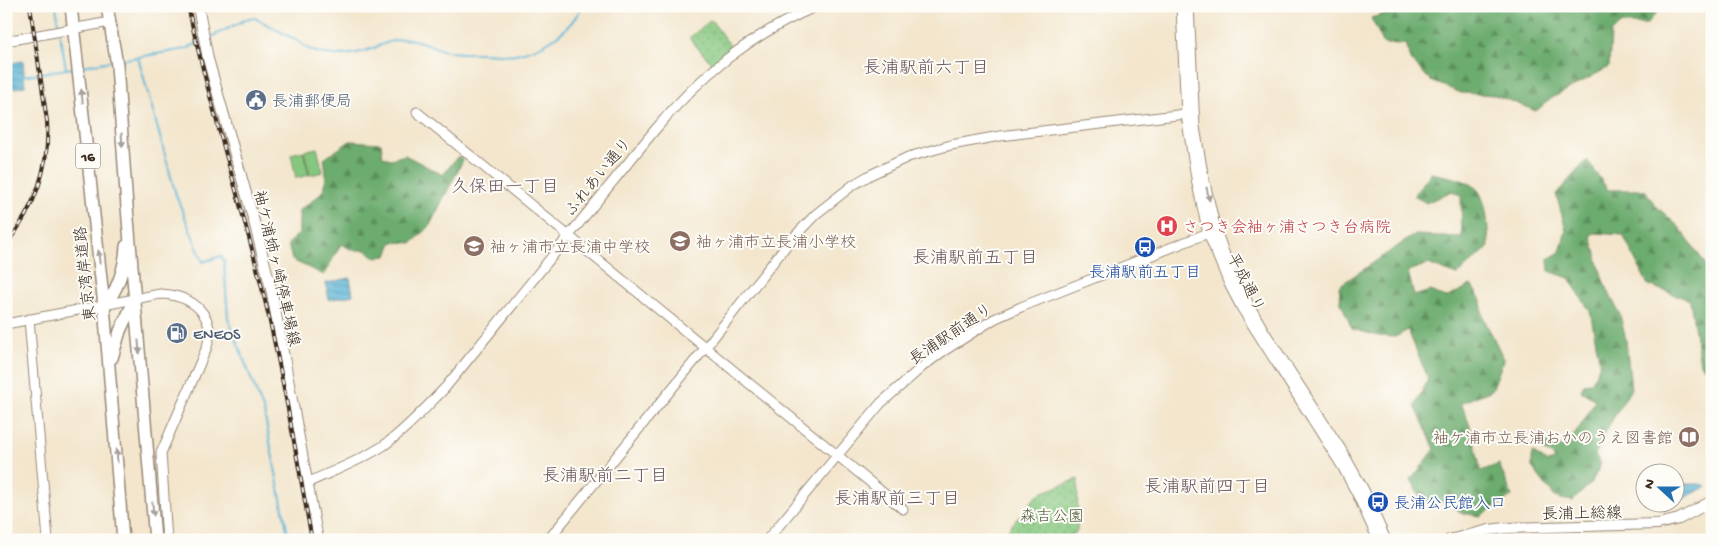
<svg xmlns="http://www.w3.org/2000/svg" width="1718" height="546" font-family="'Gochi Hand','Klee One',sans-serif">
<defs>
<pattern id="grass-dots" width="8" height="8" patternUnits="userSpaceOnUse" patternTransform="scale(1.25)"><rect width="8" height="8" fill="#86c77f"/><path d="M2 2h.1M6 6h.1" fill="none" stroke="#6fa267" stroke-width="1.8" stroke-linecap="round"/></pattern>
<pattern id="forest-firs" width="22" height="20" patternUnits="userSpaceOnUse" patternTransform="scale(1.25)"><rect width="22" height="20" fill="#6cac6e"/><path d="M5 1l3.5 6h-7zM16 11l3.5 6h-7z" fill="#5a8c5a"/></pattern>
<pattern id="water-rules" width="6" height="5" patternUnits="userSpaceOnUse" patternTransform="scale(1.25)"><rect width="6" height="5" fill="#58b4d6"/><path d="M0 2.5h6" fill="none" stroke="#4a93ad"/></pattern>
</defs>
<rect width="100%" height="100%" fill="#fdfcf7"/>
<filter id="ink" filterUnits="userSpaceOnUse"><feTurbulence type="fractalNoise" baseFrequency=".02" numOctaves="2"/><feDisplacementMap in="SourceGraphic" scale="10" xChannelSelector="R" yChannelSelector="G"/><feConvolveMatrix kernelMatrix="1 2 1 2 8 2 1 2 1" color-interpolation-filters="sRGB"/></filter>
<filter id="wash" filterUnits="userSpaceOnUse"><feTurbulence type="fractalNoise" baseFrequency=".0096" numOctaves="4" result="noise"/><feDisplacementMap in="SourceGraphic" scale="20" xChannelSelector="R" yChannelSelector="G"/><feGaussianBlur stdDeviation="1.12" result="paint"/><feColorMatrix in="noise" values="0 0 0 0 0 0 0 0 0 0 0 0 0 0 0 0 0 1.4 0 .05"/><feComposite in="paint" operator="in"/></filter>
<g filter="url(#wash)">
<rect width="100%" height="100%" fill="#f3e6cd"/>
<!-- grass -->
<path fill="url(#grass-dots)" stroke="#60784e" d="M711,20L735,52L715,67L689,38Z
M1078,479L1077,532L1064,540H1013L1005,533L1038,494Z"/>
<!-- forest -->
<path fill="url(#forest-firs)" stroke="#546b46" d="M1403,6H1662L1647,24H1620L1611,33L1609,67L1552,98L1536,111L1495,95L1461,93L1431,81L1411,60L1405,44H1384L1371,18L1399,10Z
M350,141L381,143L383,157L391,159L405,155L443,175L458,156L463,160L429,227L412,243L392,242L387,256L373,257L366,250H353L341,244L324,275L292,260L288,244L299,233V210C323,194 330,190 324,159Z
M1587,160L1608,190H1645L1655,205L1679,227L1712,273V374L1700,364L1690,300L1648,285L1623,235L1594,233L1591,236L1603,280L1620,315L1626,340L1631,389L1608,427L1595,455L1601,464L1591,483L1573,501L1560,499L1554,496L1532,467V452L1547,462L1555,460L1553,456L1540,448L1542,442L1562,447C1576,435 1587,417 1595,400L1581,391L1584,384L1592,382L1600,364L1590,311L1569,278L1549,271L1548,259L1560,252L1566,230L1556,194Z
M1431,173C1444,176 1470,179 1478,190C1488,203 1488,231 1489,247L1457,275L1428,264L1408,271L1414,296L1430,291L1446,298L1471,285L1481,300L1483,317L1504,359L1492,390L1461,403L1472,431L1481,471L1499,464L1512,496L1480,516L1462,513L1444,501L1436,506L1422,502L1411,480L1435,449L1415,406L1428,379L1408,330L1395,337L1379,336L1352,329L1341,303L1339,286L1414,235L1462,237L1461,196L1452,191L1426,203L1414,195Z"/>
<!-- pitch -->
<path fill="#86c77f" stroke="#60784e" d="M317,148L323,172L310,175L304,151Z
M303,151L309,175L296,178L291,154Z"/>
<!-- water -->
<path fill="url(#water-rules)" stroke="#4a6f7a" d="M23,61L25,86L6,90V64Z
M350,278L353,295L329,300L326,283Z
M1676,482C1686,486 1697,482 1707,486L1676,503Z"/>
<g fill="none" stroke-linecap="round" stroke-linejoin="round">
<!-- stream -->
<path stroke="#58b4d6" stroke-width="2" d="M56,6L59,27
M60,34L66,69
M209,38L249,18H255L298,41C318,60 350,57 374,48C386,43 394,39 407,39C423,40 433,48 447,51C458,54 471,53 482,53C492,53 506,56 516,54C544,48 570,32 582,6
M138,57L176,195L203,262L221,256L224,261L228,318L264,412L289,540
M120,60L186,49L202,41
M83,66L112,61
M23,76L73,68"/>
</g>
</g>
<g filter="url(#ink)">
<g fill="none" stroke-linecap="round" stroke-linejoin="round">
<!-- tertiary casing -->
<g stroke="#978876" stroke-width="11">
<path id="tertiary" d="M1181,6L1186,115L1197,184L1208,233L1229,284L1241,307L1342,466L1358,496L1378,540
M1189,6L1195,127L1203,174L1216,230L1225,255L1248,303L1264,331L1342,451L1364,490L1386,540
M6,41L110,22
M417,112L903,509
M29,319L48,540
M6,324L160,294C191,295 217,314 207,347L161,453L167,540
M307,483C333,471 360,461 383,446C406,430 425,408 445,388L654,131C701,74 749,36 817,6
M548,540L706,347L790,241L816,214L853,185L870,175L908,157L951,145L1000,136L1194,113
M767,540L881,403L922,367L942,352L994,319L1021,307L1213,231"/>
</g>
<!-- secondary casing -->
<g stroke="#978876" stroke-width="12">
<path id="secondary" d="M198,6L208,59L255,225L272,293L318,540
M1449,540L1489,530L1505,528L1658,524L1679,519L1712,501"/>
</g>
<!-- trunk casing -->
<g stroke="#978876" stroke-width="14">
<path id="trunk" d="M71,6L104,306L123,540
M107,6L117,65L127,207L155,540
M104,306C118,291 125,266 126,246
M112,358L120,331L135,299"/>
</g>
<!-- tertiary -->
<use href="#tertiary" stroke="#fff" stroke-width="9"/>
<!-- secondary -->
<use href="#secondary" stroke="#fff" stroke-width="10"/>
<!-- trunk -->
<use href="#trunk" stroke="#fff" stroke-width="11"/>
<!-- rail casing -->
<g stroke="#3b2a1e" stroke-width="4">
<path id="rail" d="M188,6C208,100 238,191 261,284C282,368 296,454 312,540
M6,244C35,209 50,166 47,121L30,6"/>
</g>
<!-- rail -->
<use href="#rail" stroke="#fdfcf7" stroke-width="2" stroke-dasharray="5.5" stroke-linecap="butt"/>
</g>
<!-- one-way arrows -->
<defs><path id="oneway-solid" d="M-6-.8H1V-3.2L6.5 0L1 3.2V.8H-6Z" transform="scale(1.25)"/></defs>
<g fill="#a79f9a">
<use href="#oneway-solid" transform="translate(82 96) rotate(-96)"/>
<use href="#oneway-solid" transform="translate(122 140) rotate(86)"/>
<use href="#oneway-solid" transform="translate(1208 194) rotate(77)"/>
<use href="#oneway-solid" transform="translate(99 257) rotate(-96)"/>
<use href="#oneway-solid" transform="translate(139 347) rotate(85)"/>
<use href="#oneway-solid" transform="translate(117 456) rotate(-95)"/>
<use href="#oneway-solid" transform="translate(153 509) rotate(85)"/>
</g>
</g>
<!-- icons -->
<defs>
<g id="civic-disc" transform="scale(1.125)"><circle r="9.5" fill="#5c6f8a" stroke="#fdfcf7"/><path d="M-.6-6.5H3V-4.5H.6V-3L4-1V1h2V6H-6V1h2V-1L-.6-3ZM-1.2 2.5V6h2.4V2.5Z" fill="#fff"/></g>
<g id="hospital-disc" transform="scale(1.125)"><circle r="9.5" fill="#e0444e" stroke="#fdfcf7"/><path d="M-5-5h3v3.5h4V-5h3V5h-3V1.5h-4V5h-3Z" fill="#fff"/></g>
<g id="school-disc" transform="scale(1.125)"><circle r="9.5" fill="#8d6e63" stroke="#fdfcf7"/><path d="M0-5L7-2L0 1L-7-2ZM-4 1L0 2.5L4 1V4Q0 6-4 4Z" fill="#fff"/></g>
<g id="bus-disc" transform="scale(1.125)"><circle r="9.5" fill="#1a4fb4" stroke="#fdfcf7"/><path d="M-5-6H5V4H4V6H2V4H-2V6H-4V4H-5ZM-3.5-4V0h7V-4ZM-3.5 1.2v1.5H-2V1.2ZM2 1.2v1.5H3.5V1.2Z" fill="#fff"/></g>
<g id="fuel-disc" transform="scale(1.125)"><circle r="9.5" fill="#5c6f8a" stroke="#fdfcf7"/><path d="M-5.5-6h7V0h2V4h1.3V-2.5L3-4.5l.8-.8L6-3V5H2.5V1h-1V6h-7ZM-4.2-4.7v3.2H.2V-4.7Z" fill="#fff"/></g>
<g id="library-disc" transform="scale(1.125)"><circle r="9.5" fill="#8d6e63" stroke="#fdfcf7"/><path d="M-6-4Q-3-5.5-.7-3.5V5Q-3 3-6 4ZM6-4Q3-5.5 .7-3.5V5Q3 3 6 4Z" fill="#fff"/></g>
</defs>
<g fill-rule="evenodd">
<use href="#civic-disc" x="256" y="100"/>
<use href="#hospital-disc" x="1167" y="226"/>
<use href="#school-disc" x="680" y="241"/>
<use href="#school-disc" x="474" y="246"/>
<use href="#bus-disc" x="1145" y="247"/>
<use href="#fuel-disc" x="177" y="333"/>
<use href="#library-disc" x="1689" y="437"/>
<use href="#bus-disc" x="1378" y="502"/>
</g>
<g text-anchor="middle" stroke-width="4" stroke-linejoin="round" paint-order="stroke">
<!-- shield labels -->
<rect fill="#fdfcf7" stroke="#75695f" stroke-width="1" x="75.5" y="143.5" width="25" height="25" rx="4"/>
<g font-size="15" font-weight="bold" fill="#3b2a1e">
<text x="88" y="161">16</text>
</g>
<!-- service labels -->
<g font-size="16" fill="#4e5e75" stroke="#fdfcf7" text-anchor="start">
<text x="272" y="106">長浦郵便局</text>
<text x="193" y="339">ENEOS</text>
</g>
<!-- street labels -->
<g font-size="16" fill="#3b2a1e" stroke="#fdfcf7">
<text transform="translate(597 176) rotate(-51)" y="6">ふれあい通り</text>
<text transform="translate(278 268) rotate(77)" y="6">袖ケ浦姉ヶ崎停車場線</text>
<text transform="translate(84 274) rotate(-96)" y="6">東京湾岸道路</text>
<text transform="translate(1247 282) rotate(63)" y="6">平成通り</text>
<text transform="translate(950 333) rotate(-34)" y="6">長浦駅前通り</text>
<text transform="translate(1582 512) rotate(-1)" y="6">長浦上総線</text>
</g>
<!-- health labels -->
<g font-size="16" fill="#be3a42" stroke="#fdfcf7" text-anchor="start">
<text x="1183" y="232">さつき会袖ヶ浦さつき台病院</text>
</g>
<!-- education labels -->
<g font-size="16" fill="#785e54" stroke="#fdfcf7" text-anchor="start">
<text x="696" y="247">袖ヶ浦市立長浦小学校</text>
<text x="490" y="252">袖ヶ浦市立長浦中学校</text>
<text x="1673" y="443" text-anchor="end">袖ケ浦市立長浦おかのうえ図書館</text>
</g>
<!-- transit labels -->
<g font-size="16" fill="#164399" stroke="#fdfcf7">
<text x="1145" y="277">長浦駅前五丁目</text>
<text x="1394" y="508" text-anchor="start">長浦公民館入口</text>
</g>
<!-- park labels -->
<g font-size="16" fill="#52593b" stroke="#fdfcf7">
<text x="1052" y="521">森吉公園</text>
</g>
<!-- neighbourhood labels -->
<g font-size="18" fill="#675259" stroke="#fdfcf7">
<text x="926" y="73">長浦駅前六丁目</text>
<text x="505" y="192">久保田一丁目</text>
<text x="975" y="263">長浦駅前五丁目</text>
<text x="605" y="481">長浦駅前二丁目</text>
<text x="1207" y="492">長浦駅前四丁目</text>
<text x="897" y="504">長浦駅前三丁目</text>
</g>
</g>
<!-- margin -->
<rect width="1718" height="546" fill="none" stroke="#fdfcf7" stroke-width="25"/>
<!-- north arrow -->
<g transform="translate(1660 488) rotate(291)"><circle r="24" fill="#fdfcf7" stroke="#afa8a0"/>
<path d="M0-4L9 19L0 12L-9 19Z" fill="#1f6fb2"/>
<text y="-8" font-size="14" font-weight="bold" text-anchor="middle" fill="#3b2a1e">N</text>
</g>
</svg>
